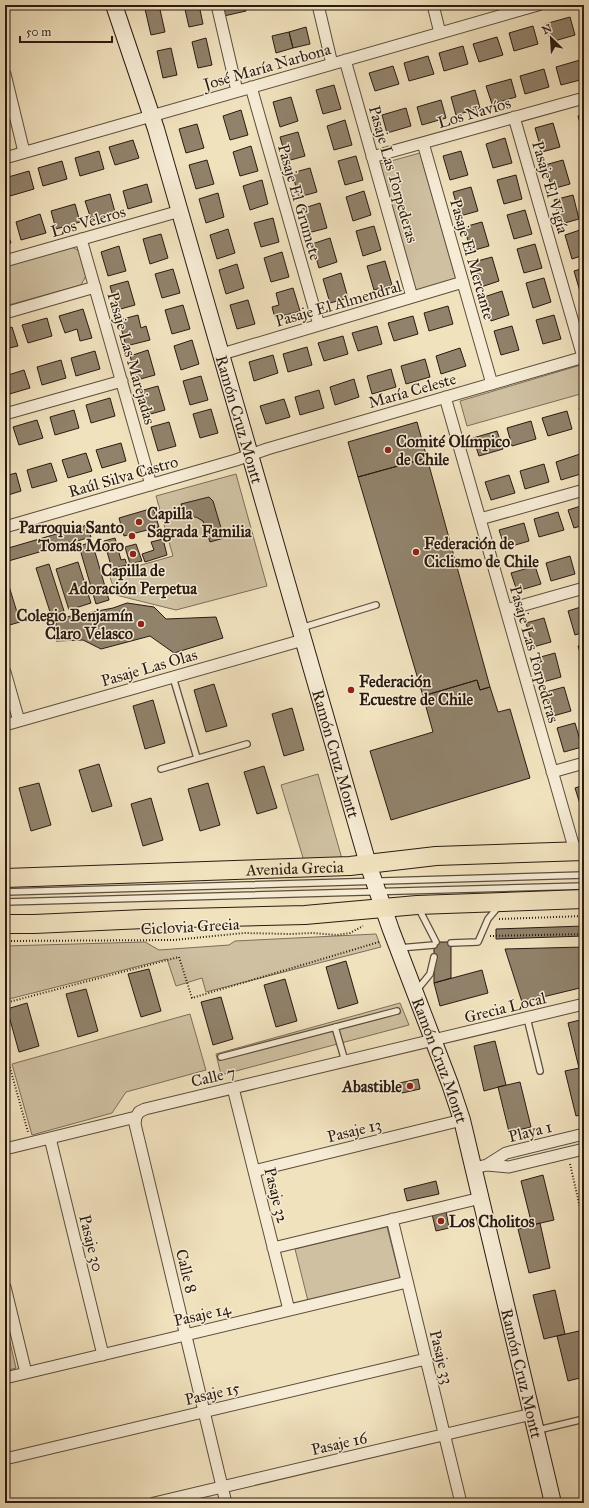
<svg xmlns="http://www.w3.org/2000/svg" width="589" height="1508" font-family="'IM FELL Great Primer',serif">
<rect width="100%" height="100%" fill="#f1e2be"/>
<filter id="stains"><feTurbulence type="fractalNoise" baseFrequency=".005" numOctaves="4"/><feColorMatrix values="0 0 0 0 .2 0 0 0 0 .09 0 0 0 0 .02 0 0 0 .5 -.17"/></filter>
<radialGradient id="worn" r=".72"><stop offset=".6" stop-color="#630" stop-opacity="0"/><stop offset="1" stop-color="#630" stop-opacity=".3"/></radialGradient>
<!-- green -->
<path fill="#cfc0a1" stroke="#7c6e59" d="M420,153L456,279L416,291L380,164Z
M72,247L81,252L87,274L81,285L5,306V266Z
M584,364V393L467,426L460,401Z
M236,474L267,586L176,610L116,595L109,574L173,556L156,496Z
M318,774L342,859L304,861L281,785Z
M376,934L381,947L206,992L202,978L176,986L167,959L5,1000V946L145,942L159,950L229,945L235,941Z
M400,1003L409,1025L221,1075L216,1054Z
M190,1014L206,1070L126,1092L112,1113L32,1135L12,1064Z
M387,1227L400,1278L308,1301L295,1249Z
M9,1338L16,1368L5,1371V1339Z"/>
<!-- building -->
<path fill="#91826b" stroke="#2a1b11" d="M159,5L165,32L151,35L145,9Z
M184,5H199L203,24L189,27Z
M221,5H245L246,11L224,16Z
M570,17L575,35L551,42L545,24Z
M533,26L538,44L514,51L509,33Z
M306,27L310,44L293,48L289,32Z
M289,32L293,48L276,53L272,36Z
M497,37L503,55L479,62L473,44Z
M206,38L212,65L198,68L192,42Z
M463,46L468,64L444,71L439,53Z
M171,48L177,75L163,78L157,51Z
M428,56L434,74L409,81L404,63Z
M580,60L584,79L561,85L556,67Z
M393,66L399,84L375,91L369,73Z
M544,69L549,87L525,94L520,76Z
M511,79L516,97L492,104L486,86Z
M334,85L341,109L323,114L316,90Z
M475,90L480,108L456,115L451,97Z
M291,97L298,121L280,127L273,102Z
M441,100L446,118L422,125L417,107Z
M406,108L411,126L387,133L382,115Z
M241,110L248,135L230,140L223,116Z
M584,114V138L578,116Z
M345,120L352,145L334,150L327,126Z
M553,123L560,147L542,152L535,128Z
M197,124L204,148L186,153L179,129Z
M298,132L305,156L287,161L280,137Z
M505,138L512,163L493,168L486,144Z
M133,140L139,158L115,165L109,147Z
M251,146L258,171L240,176L233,152Z
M99,151L104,169L80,176L75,158Z
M461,151L468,175L450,180L443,156Z
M356,156L363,180L345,185L338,161Z
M207,160L214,184L196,189L189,165Z
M563,160L570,184L552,189L545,165Z
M62,161L67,179L43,186L38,168Z
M310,168L317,192L299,197L292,173Z
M29,171L34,189L10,196L5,178Z
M516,175L522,199L504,204L497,180Z
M262,180L268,204L250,210L243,186Z
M147,184L152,202L128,209L123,191Z
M471,187L478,211L460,216L453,192Z
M364,191L371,215L353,221L346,197Z
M218,193L224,217L206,223L199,199Z
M110,194L115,212L91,219L85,201Z
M573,195L579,219L561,224L554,200Z
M320,203L327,228L308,233L301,209Z
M75,204L80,222L56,229L51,211Z
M525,210L532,234L514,239L507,215Z
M40,214L46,233L21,240L16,222Z
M273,218L279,242L261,247L254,223Z
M482,222L489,246L471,251L464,227Z
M5,225L11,243L5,245Z
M374,226L381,250L363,256L356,231Z
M228,229L235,253L217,259L210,235Z
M583,229L584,255L572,259L565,235Z
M161,234L168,258L150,264L143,239Z
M330,238L337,262L319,268L312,244Z
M535,244L542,268L524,273L517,249Z
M119,246L126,271L108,276L101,252Z
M282,252L289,277L271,282L264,258Z
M492,257L499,281L481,287L474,262Z
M385,261L392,285L374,290L367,266Z
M237,264L244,288L226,294L219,270Z
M584,268V294L581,295L574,271Z
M173,269L180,293L162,298L155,274Z
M341,273L348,298L330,303L323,279Z
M544,278L551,302L533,308L526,283Z
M128,281L135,305L117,310L110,286Z
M293,288L300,311L275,318L272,307L279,305L276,293Z
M502,291L509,315L491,321L484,297Z
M248,300L255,324L237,329L230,305Z
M183,305L190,329L172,334L165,310Z
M448,306L453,324L429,331L424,313Z
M83,309L92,338L80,341L77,329L65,333L59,316Z
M138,315L141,328L146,326L150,340L126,346L119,320Z
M554,315L561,339L543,344L536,320Z
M413,316L418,334L394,341L388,323Z
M47,318L52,336L28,343L22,325Z
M377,326L382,344L358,351L352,333Z
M512,326L519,350L501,355L494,331Z
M12,327L18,346L5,349V330Z
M343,336L348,354L324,361L318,343Z
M192,340L199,364L181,370L174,346Z
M307,347L312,365L288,372L283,354Z
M460,348L466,366L441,374L436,356Z
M148,350L155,375L137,380L130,356Z
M95,351L100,369L76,376L71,358Z
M273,355L278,373L254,381L249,362Z
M425,359L430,377L406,384L401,366Z
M61,360L66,378L42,385L37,367Z
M391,369L396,387L372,394L367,376Z
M24,370L30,388L6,395L5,376Z
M201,376L208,400L190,405L183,381Z
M354,379L359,397L335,405L330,387Z
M158,386L165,410L147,415L140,391Z
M319,390L324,408L300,415L295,397Z
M110,398L115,416L91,423L86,405Z
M284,399L290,417L266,424L260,406Z
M584,406V425L579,408Z
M211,409L218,433L200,438L193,414Z
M74,410L79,428L55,435L50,417Z
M567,411L572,429L548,436L542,418Z
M37,420L43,438L19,445L13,427Z
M531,421L536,439L512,446L507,428Z
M169,422L176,446L158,451L151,427Z
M417,422L427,458L358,477L348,442Z
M497,431L503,449L479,456L473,438Z
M121,443L126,461L102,468L96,450Z
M86,453L92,471L68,478L62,460Z
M580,454L584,467V473L561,480L556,462Z
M427,458L490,687L480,690L477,680L423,696L358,477Z
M51,463L57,481L32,488L27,470Z
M544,464L549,482L525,489L520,471Z
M16,473L21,491L5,496V476Z
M509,475L515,493L491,500L485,482Z
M209,497L213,501L224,538L210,542L203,521L196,517L185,519L181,504Z
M584,505V525L574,528L568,510Z
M153,508L159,527L124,536L119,518Z
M558,512L564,530L539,537L534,519Z
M524,523L529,541L505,548L499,530Z
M87,525L91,537L5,562V549Z
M115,538L121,560L125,559L127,565L112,569L104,541Z
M163,539L167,555L145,562L142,554L154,550L151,542Z
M92,542L109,600L96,604L79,546Z
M136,544L142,561L130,564L125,547Z
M570,556L575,574L551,581L546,563Z
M78,562L91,603L69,610L56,569Z
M49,564L64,611L51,615L36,568Z
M535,566L541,584L517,591L511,573Z
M5,573L20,622L6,626L5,622Z
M127,603L154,607L166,619L216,617L223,638L174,653L150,636L101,649L83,640L56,641V619L113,608Z
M584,606V632L575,635L568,611Z
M544,618L551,642L533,647L526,623Z
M584,644V666L578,646Z
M555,653L561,677L543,682L537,658Z
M477,680L480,690L490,687L498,712L510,709L530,778L391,820L370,751L433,732L423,696Z
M214,684L227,726L206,732L194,690Z
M564,687L571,711L553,716L546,692Z
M153,700L165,743L145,749L133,706Z
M292,708L304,750L284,756L272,714Z
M575,723L582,747L564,752L557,728Z
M99,764L112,806L92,812L79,770Z
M264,766L277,808L257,814L244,772Z
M39,783L51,825L31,831L19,788Z
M208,783L220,825L200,831L188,789Z
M584,785V817L575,788Z
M151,798L163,840L143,846L131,804Z
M584,926V936L496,939V929Z
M434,942H451V978L434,983Z
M584,947V987L522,1002L505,949Z
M346,961L358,1003L338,1009L326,967Z
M149,969L161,1011L141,1017L128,974Z
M482,970L488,993L440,1006L434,983Z
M285,979L297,1021L276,1027L264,985Z
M86,989L98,1031L78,1037L66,994Z
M221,997L233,1039L213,1045L201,1002Z
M27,1003L39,1046L19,1052L7,1009Z
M584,1019V1067L579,1068L568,1023Z
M495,1041L506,1085L484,1091L474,1046Z
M584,1067V1114L576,1116L565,1071Z
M418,1079L420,1089L402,1093L399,1083Z
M520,1082L531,1127L509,1132L498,1087Z
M543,1175L554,1220L532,1225L521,1181Z
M436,1181L439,1194L407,1201L404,1189Z
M446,1211L449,1228L436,1231L432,1214Z
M540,1223L550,1268L529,1273L518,1229Z
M555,1290L565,1334L544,1339L533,1295Z
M579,1331L584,1351V1377L568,1381L557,1336Z"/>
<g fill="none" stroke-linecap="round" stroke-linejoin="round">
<!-- lane casing -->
<g stroke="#5c4d3c" stroke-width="8">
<path id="lane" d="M301,628L376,605
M173,677L197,758
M161,769L247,744
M5,892L584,875
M5,902L584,886
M419,909L436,942
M451,943L478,942L488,919L498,907
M399,948L434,945
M417,990L430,974L434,957
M527,1018L540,1071
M335,1027L345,1061
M221,1057L397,1011
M538,1430L584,1419"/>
</g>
<!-- street casing -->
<g stroke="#5c4d3c" stroke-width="13">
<path id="street" d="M217,5L237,91
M318,5L332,64
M433,5L440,33
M345,60L412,297
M5,74L24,152
M251,87L319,325
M514,117L583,357
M423,143L492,384
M372,157L584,98
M5,158L538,5
M81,239L151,485
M5,261L180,211
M5,313L95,287
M222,354L463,282
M445,397L575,851
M5,414L122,381
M480,519L584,490
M5,527L236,460L267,449L584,357
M506,610L584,588
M5,672L19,721
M5,725L303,640
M552,772L584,763
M233,1088L289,1310
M136,1117L135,1124L226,1503
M50,1138L103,1355
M5,1149L136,1117L139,1112L145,1109L584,1004
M487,1165L506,1153L584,1134
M474,1168L487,1165L509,1167L584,1149
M254,1171L462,1120
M392,1219L461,1503
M273,1248L481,1198
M5,1287L26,1373
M5,1378L407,1282
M5,1459L426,1359
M154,1503L532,1414"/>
</g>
<!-- secondary casing -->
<g stroke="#2a1b11" stroke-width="18">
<g id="secondary">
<path id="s1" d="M114,5L156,129L368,864L391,930L450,1084L462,1120L553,1503"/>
</g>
</g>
<!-- primary casing -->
<g stroke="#2a1b11" stroke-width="20">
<g id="primary">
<path id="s2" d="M5,878L350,866L436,856L584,851"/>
<path d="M5,924H34L144,919L305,915L417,905L584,899"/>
</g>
</g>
<!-- path -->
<path stroke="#2a1b11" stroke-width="2" stroke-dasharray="1 2" stroke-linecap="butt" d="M499,919L584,916
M490,936L584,934
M5,941L174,940L244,933L290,934L313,933L337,935L350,933L363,926
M5,1003L179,957L192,998L379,942
M5,1050L28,1132
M570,1164L584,1225"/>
<!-- lane -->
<use href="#lane" stroke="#f6ecd5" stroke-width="5.5"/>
<!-- street -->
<use href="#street" stroke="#f6ecd5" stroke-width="11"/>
<!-- secondary -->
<use href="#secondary" stroke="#f6ecd5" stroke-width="16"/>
<!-- primary -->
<use href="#primary" stroke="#f1e2be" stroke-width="18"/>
</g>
<!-- markers -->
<g fill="#8f2418" stroke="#f6ecd5" stroke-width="1.5">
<circle cx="388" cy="450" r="4"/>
<circle cx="139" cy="522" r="4"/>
<circle cx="132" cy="536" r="4"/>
<circle cx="416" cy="552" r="4"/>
<circle cx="133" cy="554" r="4"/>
<circle cx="141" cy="624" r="4"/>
<circle cx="351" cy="690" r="4"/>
<circle cx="410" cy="1086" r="4"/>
<circle cx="441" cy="1221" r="4"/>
</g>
<g text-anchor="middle" stroke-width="3" stroke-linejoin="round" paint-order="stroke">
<!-- street labels -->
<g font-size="16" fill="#2a1b11" stroke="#f6ecd5">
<text transform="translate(267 66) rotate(-16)" y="6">José María Narbona</text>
<text transform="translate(474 112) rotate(-16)" y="6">Los Navíos</text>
<text transform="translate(394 174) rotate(74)" y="6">Pasaje Las Torpederas</text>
<text transform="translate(551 187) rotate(74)" y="6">Pasaje El Vigía</text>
<text transform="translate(300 202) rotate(74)" y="6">Pasaje El Grumete</text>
<text transform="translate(88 221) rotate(-16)" y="6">Los Veleros</text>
<text transform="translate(473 259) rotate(74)" y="6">Pasaje El Mercante</text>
<text transform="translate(338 303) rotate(-16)" y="6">Pasaje El Almendral</text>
<text transform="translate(132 358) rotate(74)" y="6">Pasaje Las Marejadas</text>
<text transform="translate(412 390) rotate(-16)" y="6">María Celeste</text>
<text dy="6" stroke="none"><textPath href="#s1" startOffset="433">Ramón Cruz Montt</textPath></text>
<text transform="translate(123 476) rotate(-16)" y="6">Raúl Silva Castro</text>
<text transform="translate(535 654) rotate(74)" y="6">Pasaje Las Torpederas</text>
<text transform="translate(149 667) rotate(-16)" y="6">Pasaje Las Olas</text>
<text dy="6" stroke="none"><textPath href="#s1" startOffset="781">Ramón Cruz Montt</textPath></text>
<text dy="6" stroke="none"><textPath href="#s2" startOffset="290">Avenida Grecia</textPath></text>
<text transform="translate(190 926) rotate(-3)" y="6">Ciclovia Grecia</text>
<text transform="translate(505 1007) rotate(-14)" y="6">Grecia Local</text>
<text dy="6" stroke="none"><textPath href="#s1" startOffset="1105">Ramón Cruz Montt</textPath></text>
<text transform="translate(213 1076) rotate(-13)" y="6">Calle 7</text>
<text transform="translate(354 1130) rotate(-14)" y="6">Pasaje 13</text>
<text transform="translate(530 1131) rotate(-14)" y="6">Playa 1</text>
<text transform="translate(277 1195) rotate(76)" y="6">Pasaje 32</text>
<text transform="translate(92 1243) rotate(76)" y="6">Pasaje 30</text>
<text transform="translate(187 1271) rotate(76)" y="6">Calle 8</text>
<text transform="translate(202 1314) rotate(-13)" y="6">Pasaje 14</text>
<text transform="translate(442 1357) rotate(76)" y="6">Pasaje 33</text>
<text dy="6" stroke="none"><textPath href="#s1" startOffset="1429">Ramón Cruz Montt</textPath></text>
<text transform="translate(212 1393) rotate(-13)" y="6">Pasaje 15</text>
<text transform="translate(339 1443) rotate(-13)" y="6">Pasaje 16</text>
</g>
<!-- poi labels -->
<g font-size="16" font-weight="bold" fill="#2a1b11" stroke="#f6ecd5" text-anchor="start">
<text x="396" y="447">Comité Olímpico<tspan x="396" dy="18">de Chile</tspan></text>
<text x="147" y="519">Capilla<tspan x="147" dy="18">Sagrada Familia</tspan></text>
<text x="124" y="533" text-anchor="end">Parroquia Santo<tspan x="124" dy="18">Tomás Moro</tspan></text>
<text x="424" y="549">Federación de<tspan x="424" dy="18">Ciclismo de Chile</tspan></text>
<text x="133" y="576" text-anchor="middle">Capilla de<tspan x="133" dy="18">Adoración Perpetua</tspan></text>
<text x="133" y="621" text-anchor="end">Colegio Benjamín<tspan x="133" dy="18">Claro Velasco</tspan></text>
<text x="359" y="687">Federación<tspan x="359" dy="18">Ecuestre de Chile</tspan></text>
<text x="402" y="1092" text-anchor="end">Abastible</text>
<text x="449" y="1227">Los Cholitos</text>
</g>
</g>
<!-- margin -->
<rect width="589" height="1508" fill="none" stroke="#f1e2be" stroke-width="20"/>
<rect x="6" y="6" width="577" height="1496" fill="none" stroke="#2a1b11" stroke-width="2"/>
<rect x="10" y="10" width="569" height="1488" fill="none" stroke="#2a1b11"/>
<!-- north arrow -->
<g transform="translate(551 38) rotate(335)" stroke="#f6ecd5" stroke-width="3" paint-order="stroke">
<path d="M0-3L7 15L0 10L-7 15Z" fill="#2a1b11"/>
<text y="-6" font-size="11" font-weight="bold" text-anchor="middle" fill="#2a1b11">N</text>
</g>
<!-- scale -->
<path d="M20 36v6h92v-6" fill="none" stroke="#2a1b11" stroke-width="2"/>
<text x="26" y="36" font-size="12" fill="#2a1b11" stroke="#f6ecd5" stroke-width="3" paint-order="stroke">50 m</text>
<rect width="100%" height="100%" filter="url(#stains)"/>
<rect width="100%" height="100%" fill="url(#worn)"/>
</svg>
